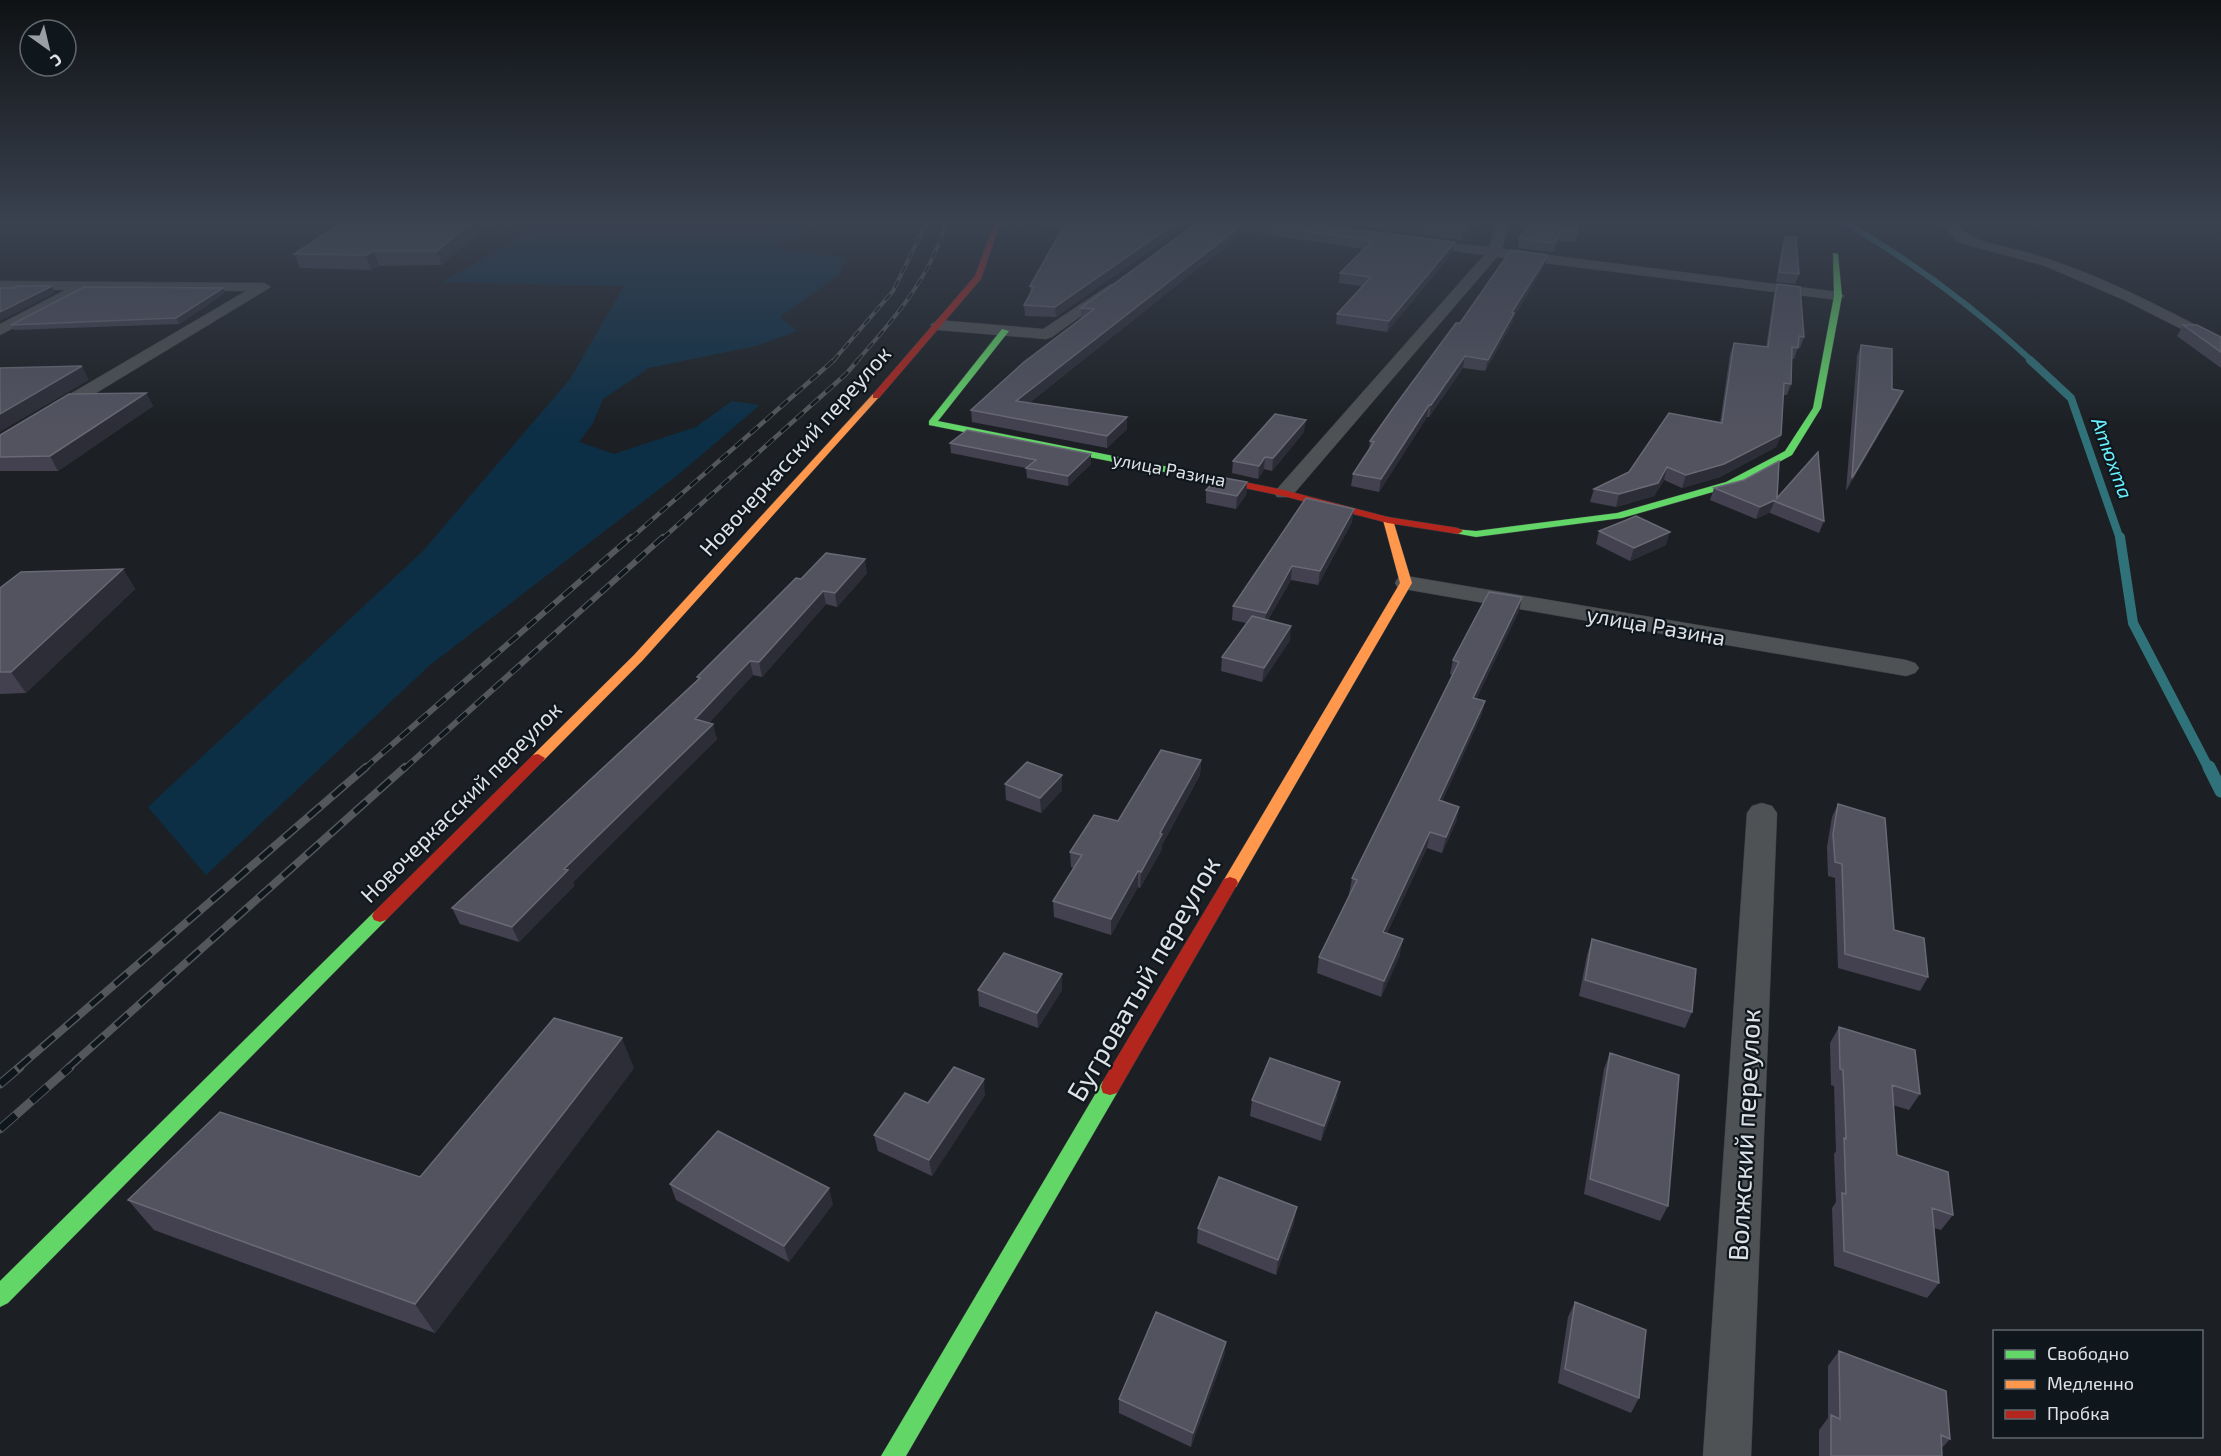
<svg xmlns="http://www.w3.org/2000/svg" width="2221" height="1456" font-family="'Exo 2',sans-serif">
<rect width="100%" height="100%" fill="#1c2024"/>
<!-- green -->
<path fill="#0d2f46" d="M544,224H811L795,240L777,242L774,247L845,258L839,275L780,317L797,331L756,346L649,368L603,399L593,423L579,442L614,454L696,427L732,401L760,405L679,474L430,665L206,875L148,807L423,551L570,379L624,286L442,282Z"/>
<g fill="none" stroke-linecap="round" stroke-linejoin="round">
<!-- stream-far3 -->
<path stroke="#307279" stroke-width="6" d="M1848,224C1914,263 1976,309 2032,361"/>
<!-- stream-far2 -->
<path stroke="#307279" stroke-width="8" d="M2030,360L2071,398L2120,539"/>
<!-- stream-far1 -->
<path stroke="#307279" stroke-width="10" d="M2120,537L2133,623L2209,769"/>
<!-- stream -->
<path stroke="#307279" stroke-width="13" d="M2209,767L2221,791"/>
<!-- street casing -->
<g stroke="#3a3d41" stroke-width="1">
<path id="street" d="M1497,224H1509L1502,249L1838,292L1845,296L1838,300L1497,257L1291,497H1277L1274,493L1277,489L1484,255L1416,246L1409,242L1411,239L1489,247Z
M1943,224H1956C1972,242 1995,244 2018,250C2090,269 2155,304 2221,338V349L2124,300L2045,266L1957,242Z
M0,281L264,283L271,287L7,447L0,449V435L246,291L86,290L0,335V324L65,290L0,289Z
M1111,284L1116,285L1118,288L1116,291L1052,337L1046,339L938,330L930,325L938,320L1043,329Z
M1406,576L1906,660L1915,663L1919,668L1915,673L1906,676L1398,588L1395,583L1398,578Z
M1762,803L1772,806L1777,813L1751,1456H1703L1747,813L1752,806Z"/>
</g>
<!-- fast casing -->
<g stroke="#3a3d41" stroke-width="1">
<path id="fast" d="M1833,253L1838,254L1842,296L1821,408L1792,455L1734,486L1622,518L1476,537L1454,533V529L1476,531L1617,513L1726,482L1785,451L1813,408L1834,296Z
M1002,329L1009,331L938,421L1229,479L1234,482L1229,485L929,425V421Z
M380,910L386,912L388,916L386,920L8,1303L0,1307V1281L374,912Z
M1110,1079L1117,1081L1119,1087L1117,1093L906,1456H881L1103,1081Z"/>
</g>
<!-- slow casing -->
<g stroke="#3a3d41" stroke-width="1">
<path id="slow" d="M873,394L880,396L642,661L543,761H533L531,758L533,755L634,655Z
M1388,517L1393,520L1412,583L1236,887H1224L1222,883L1400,583L1383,520Z"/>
</g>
<!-- jam casing -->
<g stroke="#3a3d41" stroke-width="1">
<path id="jam" d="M994,224H1000L981,279L879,398H873V394L975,276Z
M1229,479L1284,490L1388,517L1458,528L1463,531L1458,534L1388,523L1283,496L1225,484L1224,482Z
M538,754L545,758L543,761L386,920L380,922L374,920L372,916L374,912L533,755Z
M1230,877L1236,879L1238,883L1117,1093L1110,1095L1103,1093L1101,1087L1103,1081L1224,879Z"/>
</g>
<!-- street -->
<use href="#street" fill="#4f5255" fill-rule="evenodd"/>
<!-- fast -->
<use href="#fast" fill="#63d668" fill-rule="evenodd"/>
<!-- slow -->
<use href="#slow" fill="#ff974d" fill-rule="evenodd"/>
<!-- jam -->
<use href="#jam" fill="#b3261e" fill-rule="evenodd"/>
<!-- rail-far4 casing -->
<g stroke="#55585a" stroke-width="4">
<path id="rail-far4" d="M833,361L893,291L926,224
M857,361C894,319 929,279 946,224"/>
</g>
<!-- rail-far3 casing -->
<g stroke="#55585a" stroke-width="4.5">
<path id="rail-far3" d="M630,539L834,360
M662,539L846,374L858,360"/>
</g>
<!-- rail-far2 casing -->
<g stroke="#55585a" stroke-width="6">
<path id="rail-far2" d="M364,769L631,537
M404,769L663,537"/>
</g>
<!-- rail-far1 casing -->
<g stroke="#55585a" stroke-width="8">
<path id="rail-far1" d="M18,1068L366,767
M68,1068L405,767"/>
</g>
<!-- rail casing -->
<g stroke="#55585a" stroke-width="9">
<path id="rail" d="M0,1084L20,1067
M0,1129L70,1067"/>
</g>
<!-- rail-far4 -->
<use href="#rail-far4" stroke="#0f171d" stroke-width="2" stroke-dasharray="8" stroke-linecap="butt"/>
<!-- rail-far3 -->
<use href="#rail-far3" stroke="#0f171d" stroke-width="3" stroke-dasharray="10" stroke-linecap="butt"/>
<!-- rail-far2 -->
<use href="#rail-far2" stroke="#0f171d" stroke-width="4" stroke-dasharray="12" stroke-linecap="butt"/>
<!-- rail-far1 -->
<use href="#rail-far1" stroke="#0f171d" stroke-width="5" stroke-dasharray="16" stroke-linecap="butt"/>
<!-- rail -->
<use href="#rail" stroke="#0f171d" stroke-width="7" stroke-dasharray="21" stroke-linecap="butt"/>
</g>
<!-- wall -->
<path fill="#43414f" d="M489,224L442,265L379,266L371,270L300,268L294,254Z
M1044,224H1187L1056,317L1025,316L1024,305L1030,294V286L1063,228L1045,227Z
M1196,224H1313L1453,252L1387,332L1336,324L1337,314L1362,286L1339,283L1340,273L1363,249L1245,231L1029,403L1127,429L1107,448L972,422L971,410L1081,318V308Z
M1337,224H1475L1462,240Z
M1529,224L1577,233L1575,242L1560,241L1553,252L1518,248L1519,238Z
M1785,237L1799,274L1795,284L1776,282L1782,246Z
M1548,255L1545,264L1513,318L1512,323L1485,371L1463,368L1429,417H1427L1379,492L1351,486L1353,474L1369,450L1370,441L1460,323Z
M1777,284L1804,337L1800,348L1798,347L1794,359H1792L1791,384L1787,395H1783L1781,435L1776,447L1720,477L1682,488L1664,480L1654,496L1616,507L1590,502L1594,489L1629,472L1720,423L1730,354L1734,343L1766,347L1774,294Z
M225,293L179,324L14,330L11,325Z
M2183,325L2221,337V368L2177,336Z
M1861,345L1892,389L1898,402L1846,491L1857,356Z
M146,393L153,406L58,471H0V435Z
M1304,432L1272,471L1264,469L1258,479L1232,473L1233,461Z
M950,443L1091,464L1068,486L1027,478L1026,468L951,453Z
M1247,482L1246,495L1236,509L1206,503V490Z
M1714,488L1777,498L1824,521L1819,533L1770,513V512L1756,519L1710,500Z
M1352,522L1318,585L1291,580L1268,620L1290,640L1262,682L1221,671L1222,657L1246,623L1232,620L1233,606Z
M1599,531L1666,545L1630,561L1596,544Z
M123,569L135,589L26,693L0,694V588Z
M867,573L837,607L826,604L762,677L753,675L709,723L717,739L573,882L574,886L519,942L460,924L452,908L698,679L697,677L801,579Z
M1519,611L1476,699L1485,701L1481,716L1442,801L1459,807L1456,822L1442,853L1427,848L1387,933L1400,955L1381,997L1317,973L1319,957L1350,894H1349L1352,878L1452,675L1450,674L1453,660Z
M1201,760L1200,775L1162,845V849L1140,888L1138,887L1111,935L1054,917L1053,901L1074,868L1071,867L1070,852L1118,821Z
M1062,775V790L1041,813L1006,800L1005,784Z
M1838,804L1894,930L1928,977L1920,991L1838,968L1835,878L1828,876L1827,847L1832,817Z
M1592,939L1692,1012L1685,1028L1579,996L1587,955Z
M978,990H1062L1038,1028L979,1006Z
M1839,1027L1920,1094L1909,1110L1893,1105L1897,1155L1953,1215L1941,1230L1934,1228L1939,1283L1927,1298L1834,1266L1832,1208L1836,1202L1834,1154L1836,1151L1834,1086L1831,1085L1830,1043Z
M1610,1053L1668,1206L1660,1221L1584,1194L1604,1069Z
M634,1068L435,1333L154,1230L128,1200L420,1177Z
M985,1095L932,1176L878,1151L874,1135L928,1103Z
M1337,1098L1321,1141L1250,1116L1252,1100Z
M670,1184L833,1204L789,1262L676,1200Z
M1294,1223L1276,1275L1197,1243L1198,1228Z
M1575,1302L1639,1398L1631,1413L1558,1383L1568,1317Z
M1226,1342L1224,1356L1191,1447L1119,1413V1399Z
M1839,1351L1950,1439L1942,1448V1456H1819V1430L1828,1418V1366Z"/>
<!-- shaded-wall -->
<path fill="#2c2d37" d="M469,224H489L442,265L437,251Z
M1174,224H1187L1056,317L1055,307Z
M1243,224H1245V231L1017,413L1016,401Z
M1469,224H1475L1462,240L1464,231Z
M1562,231L1560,241L1553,252L1555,243Z
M1455,242L1453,252L1387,332L1389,321Z
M374,251L379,266L371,270L366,255Z
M1548,255L1545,264L1513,318L1512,323L1485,371L1488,360L1512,312Z
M52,286L55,293L0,321V312Z
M223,288L225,293L179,324L176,318Z
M1465,356L1463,368L1429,417L1431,405Z
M82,366L89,380L0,432V414Z
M1903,391L1898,402L1846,491L1852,478Z
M146,393L153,406L58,471L50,456Z
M1429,405L1427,417L1379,492L1381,479Z
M1127,417V429L1107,448V436Z
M1306,420L1304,432L1272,471L1273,458Z
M1781,435L1776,447L1720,477L1682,488L1686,475Z
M1091,454V464L1068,486V476Z
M1265,457L1264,469L1258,479L1259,466Z
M1667,467L1664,480L1654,496L1616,507L1619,494Z
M1247,482L1246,495L1236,509L1237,496Z
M1775,500L1770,512L1756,519L1760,507Z
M1354,509L1352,522L1318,585L1320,571Z
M1670,532L1666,545L1630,561L1634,548Z
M865,559L867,573L837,607L835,593Z
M1292,566L1291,580L1264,627L1266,613Z
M123,569L135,589L26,693L11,672Z
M823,591L826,604L762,677L759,662Z
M1522,597L1519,611L1470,712L1473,698Z
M1291,626L1290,640L1262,682L1264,668Z
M750,661L753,675L699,734L695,719Z
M1485,701L1481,716L1436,815L1439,800Z
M713,724L717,739L573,882L574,886L519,942L512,927L564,869Z
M1201,760L1200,775L1162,845V849L1140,888L1141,872L1160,833Z
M1062,775V790L1041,813L1040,798Z
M1459,807L1456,822L1442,853L1446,837Z
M1430,832L1427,848L1380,948L1383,932Z
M1138,871V887L1111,935V919Z
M1403,939L1400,955L1381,997L1384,981Z
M1062,974V990L1038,1028L1037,1013Z
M622,1038L634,1068L435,1333L415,1304Z
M984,1079L985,1095L932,1176L929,1160Z
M1340,1082L1337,1098L1321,1141L1324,1126Z
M829,1188L833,1204L789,1262L784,1246Z
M1297,1207L1294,1223L1276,1275L1278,1260Z
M1226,1342L1224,1356L1191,1447L1193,1433Z"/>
<!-- building -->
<path fill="#535360" stroke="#696975" stroke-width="1.5" d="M340,224H469L437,251H374L366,255L294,254Z
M1065,224H1174L1055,307L1024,305L1034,287L1030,286Z
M1196,224H1243L1016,401L1127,417L1107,436L971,410L1024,362L1094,309L1081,308Z
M1259,224H1313L1455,242L1389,321L1337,314L1371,277L1340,273L1372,241Z
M1411,224H1469L1464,231Z
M1529,224H1578L1577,233L1562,231L1555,243L1519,238Z
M1785,237H1796L1799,274L1779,272Z
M1511,250L1548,255L1512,312L1514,313L1488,360L1465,356L1431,405H1429L1381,479L1353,474L1374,442L1370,441L1394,407L1456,323H1460Z
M1777,284L1800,287L1804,337L1799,336L1798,348L1792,347L1791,384L1784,383L1781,435L1724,464L1686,475L1667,467L1658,483L1619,494L1594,489L1629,472L1669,413L1722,423L1734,343L1768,347Z
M18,286H52L0,312V288H14Z
M84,287L223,288L176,318L11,325Z
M2183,325H2197L2221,337V352Z
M1861,345L1892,349V389L1903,391L1852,478Z
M82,366L0,414V368Z
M146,393L50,456L0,457V435L69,394Z
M1275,414L1306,420L1273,458L1265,457L1259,466L1233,461Z
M967,430L1091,454L1068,476L1026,468L1036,460L950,443Z
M1818,452L1824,521L1774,501L1775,500L1760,507L1714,488L1744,480L1779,461L1777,498Z
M1219,477L1247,482L1237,496L1206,490Z
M1306,498L1354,509L1320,571L1292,566L1266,613L1233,606Z
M1636,516L1670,532L1634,548L1599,531Z
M826,553L865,559L835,593L823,591L759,662L750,661L695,719L713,724L564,869L568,870L512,927L452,908L700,678L697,677L796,578L801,579Z
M123,569L11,672H0V588L21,572Z
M1489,592L1522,597L1473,698L1485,701L1439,800L1459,807L1446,837L1430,832L1383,932L1403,939L1384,981L1319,957L1357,880L1352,878L1459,662L1453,660Z
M1252,616L1291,626L1264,668L1222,657Z
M1161,750L1201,760L1160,833L1162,834L1141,872L1138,871L1111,919L1053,901L1082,855L1070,852L1094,815L1118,821Z
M1027,762L1062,775L1040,798L1005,784Z
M1838,804L1885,818L1894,930L1924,938L1928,977L1845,954L1842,864L1835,862L1833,834Z
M1592,939L1696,969L1692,1012L1585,980Z
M1004,953L1062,974L1037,1013L978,990Z
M554,1018L622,1038L415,1304L128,1200L220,1112L420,1177Z
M1839,1027L1915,1050L1920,1094L1892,1085L1897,1155L1948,1172L1953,1215L1932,1208L1939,1283L1844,1251L1842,1193L1846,1194L1844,1138L1846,1139L1843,1070L1840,1069Z
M1610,1053L1679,1075L1668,1206L1590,1179Z
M1270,1058L1340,1082L1324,1126L1252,1100Z
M954,1067L984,1079L929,1160L874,1135L905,1093L928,1103Z
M718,1131L829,1188L784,1246L670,1184Z
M1219,1177L1297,1207L1278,1260L1198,1228Z
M1575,1302L1646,1330L1639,1398L1565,1369Z
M1156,1312L1226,1342L1193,1433L1119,1399Z
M1839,1351L1946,1391L1950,1439L1941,1435L1942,1456H1831V1415L1840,1419Z"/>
<!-- sky -->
<linearGradient id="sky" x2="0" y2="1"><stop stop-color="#0f1214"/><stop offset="0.52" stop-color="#3a4250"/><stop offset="1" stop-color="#3a4250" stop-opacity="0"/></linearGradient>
<rect width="2221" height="428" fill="url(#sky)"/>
<g text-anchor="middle" stroke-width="4.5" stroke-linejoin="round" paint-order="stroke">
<!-- far-street labels -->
<g font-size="18" fill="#dee3e8" stroke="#0f171d">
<text transform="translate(1169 470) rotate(11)" y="6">улица Разина</text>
</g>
<!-- far-water labels -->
<g font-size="20" font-style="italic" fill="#69f1ff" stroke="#0f171d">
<text transform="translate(2112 458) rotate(70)" y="7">Атюхта</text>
</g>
<!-- street labels -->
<g font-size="22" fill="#dee3e8" stroke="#0f171d">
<text transform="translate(795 451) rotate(-48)" y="8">Новочеркасский переулок</text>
<text transform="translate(1656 626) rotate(10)" y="8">улица Разина</text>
<text transform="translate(461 802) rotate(-45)" y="8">Новочеркасский переулок</text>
</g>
<!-- near-street labels -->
<g font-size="27" fill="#dee3e8" stroke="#0f171d">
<text transform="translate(1144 979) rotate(-60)" y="9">Бугроватый переулок</text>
<text transform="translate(1745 1135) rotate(-87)" y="9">Волжский переулок</text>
</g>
</g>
<!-- legend -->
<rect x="1993" y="1330" width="210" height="108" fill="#0f171d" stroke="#62696e" stroke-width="1.5"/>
<rect x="2005" y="1350" width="30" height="9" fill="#63d668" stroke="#62696e" stroke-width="1.5"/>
<text x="2047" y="1360" font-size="18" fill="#dee3e8">Свободно</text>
<rect x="2005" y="1380" width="30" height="9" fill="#ff974d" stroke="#62696e" stroke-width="1.5"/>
<text x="2047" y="1390" font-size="18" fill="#dee3e8">Медленно</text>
<rect x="2005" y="1410" width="30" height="9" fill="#b3261e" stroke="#62696e" stroke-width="1.5"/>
<text x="2047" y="1420" font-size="18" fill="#dee3e8">Пробка</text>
<!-- north arrow -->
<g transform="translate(48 48) rotate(146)"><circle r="28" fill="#0f171d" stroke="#62696e" stroke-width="1.5"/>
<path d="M0-4.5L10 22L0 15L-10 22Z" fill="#9a9fa3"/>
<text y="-9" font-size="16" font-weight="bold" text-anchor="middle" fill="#dee3e8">С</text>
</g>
</svg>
